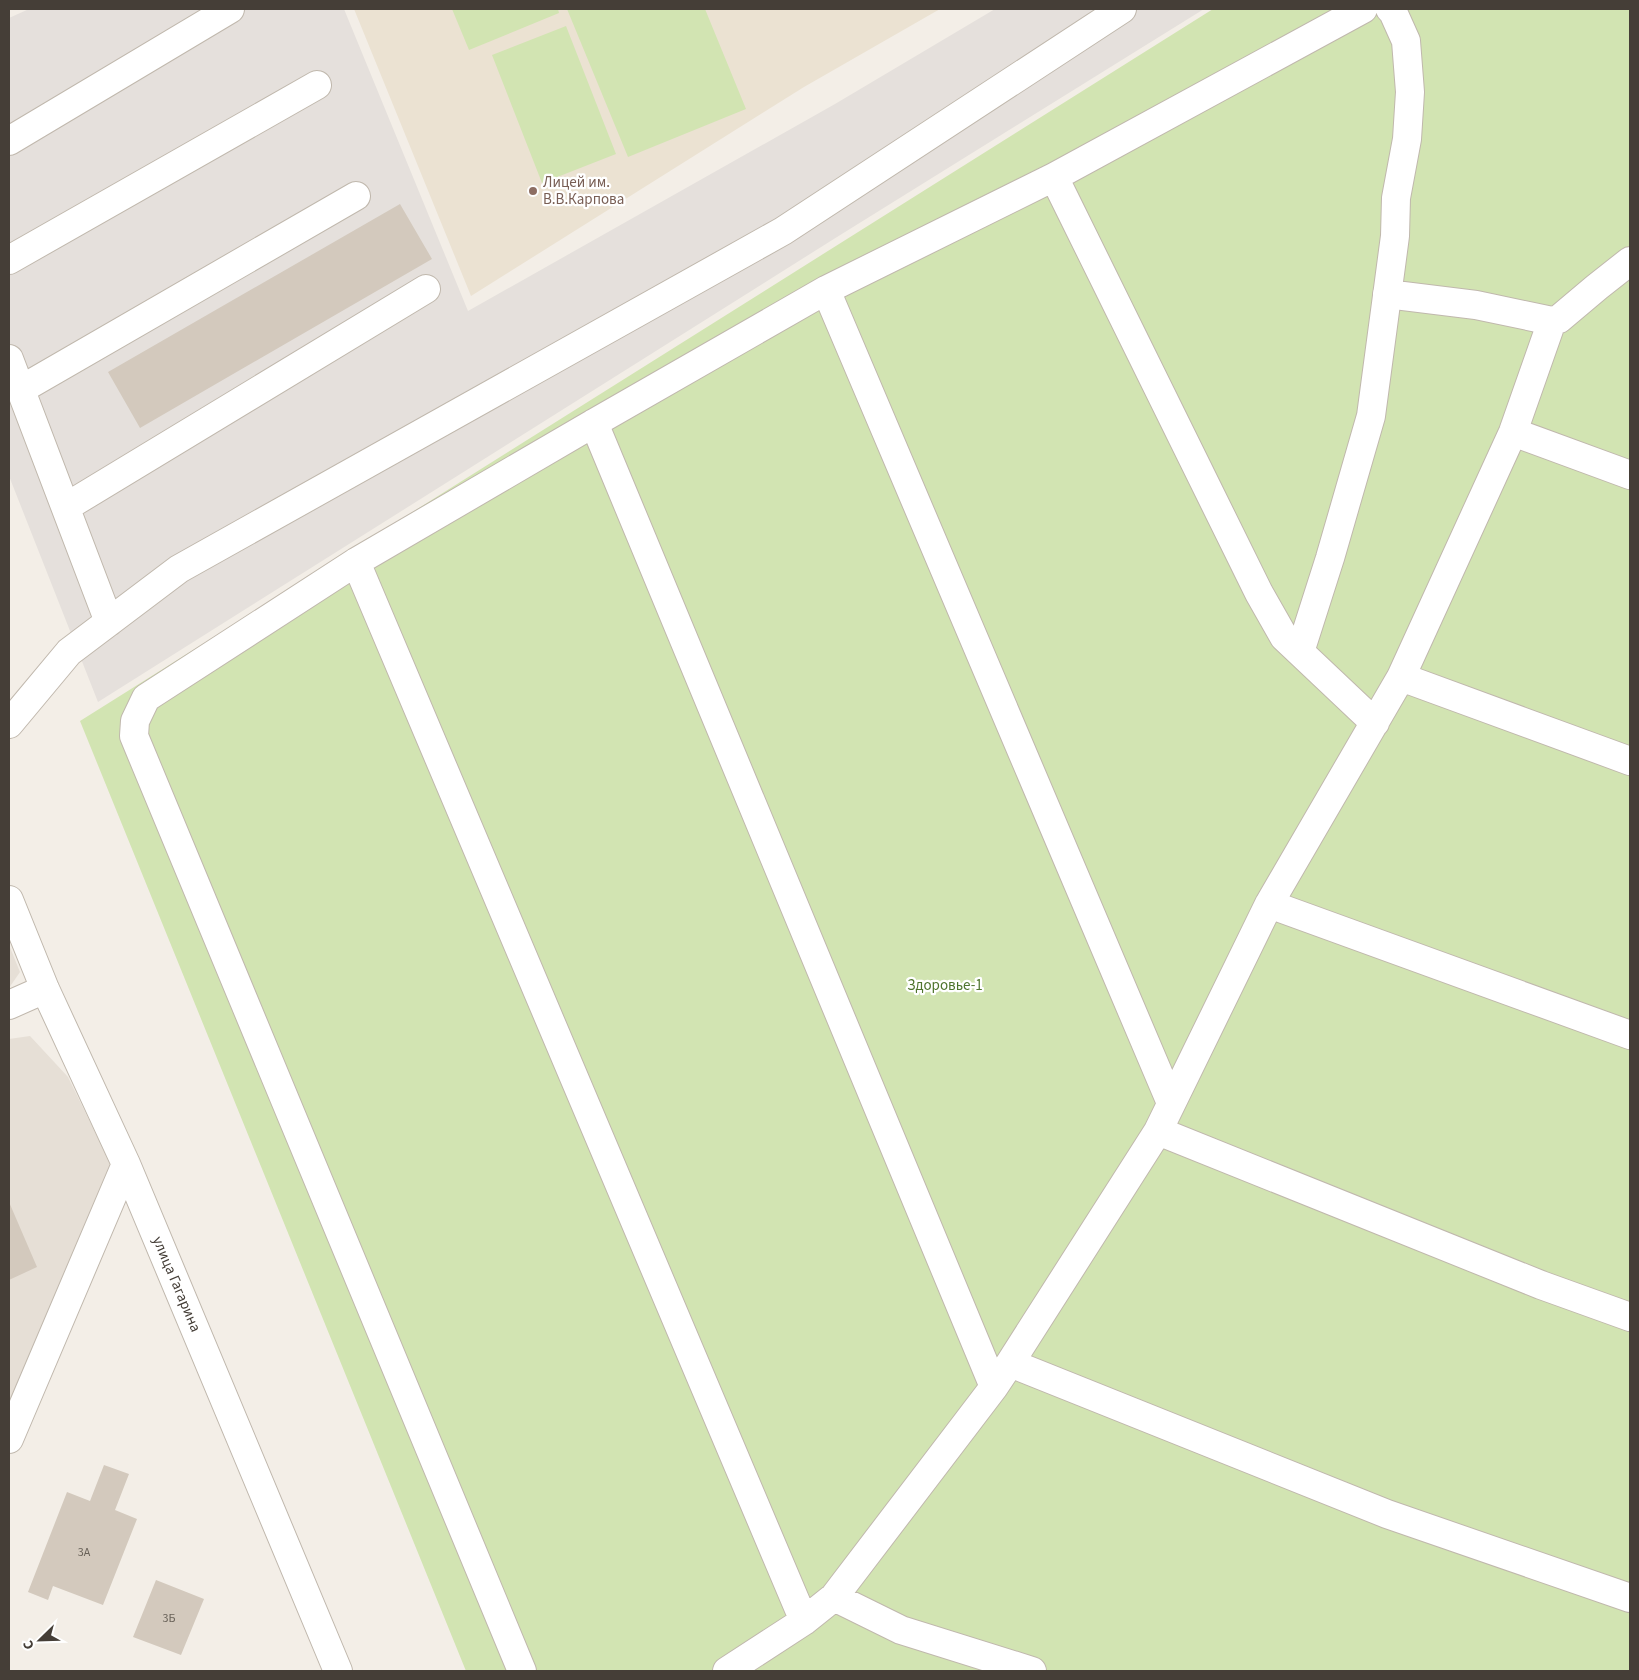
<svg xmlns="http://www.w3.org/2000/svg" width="1639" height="1680" font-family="'Source Sans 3',sans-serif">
<rect width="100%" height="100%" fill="#f3eee7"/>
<!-- residential -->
<path fill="#e6dfd6" d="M9,945L20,972L9,988Z
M30,1036L68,1077L113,1169L9,1415V1039Z"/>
<!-- industrial -->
<path fill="#e5e0dc" d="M29,9H344L468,311L835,104L995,9H1204L837,237L98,702L9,476V18Z"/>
<!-- education -->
<path fill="#ebe2d2" d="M354,9H940L804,87L471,296Z"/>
<!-- green -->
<path fill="#d2e4b2" d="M452,9H558L559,13L469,50Z
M567,9H705L746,109L628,157Z
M1213,9H1630V1671H466L80,721Z
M566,26L616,154L542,183L492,55Z"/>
<!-- building -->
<path fill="#d3c9bd" d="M400,204L432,259L140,428L108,372Z
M9,1202L37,1267L9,1280Z
M104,1465L129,1474L115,1510L137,1519L103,1605L53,1586L48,1600L28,1592L67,1492L90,1501Z
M156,1580L204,1599L181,1655L133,1637Z"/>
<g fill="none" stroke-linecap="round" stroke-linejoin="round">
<!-- minor casing -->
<g stroke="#c0b8ad" stroke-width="30">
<path id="minor" d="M9,141L230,9
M1054,177L1259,593L1284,637L1375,723
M9,260L317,85
M826,290L1171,1103
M1387,294L1476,305L1552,321
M9,359L109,622
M20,390L356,196
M594,423L994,1387
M1513,432L1630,475
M66,507L426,289
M356,562L804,1621
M1300,652L1330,558L1371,416L1395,236L1396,198L1407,139L1410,92L1406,41L1393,12L1390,9
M1401,677L1630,761
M9,724L69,652L179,569L783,231L1122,9
M9,900L45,989L126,1164L338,1671
M1269,904L1630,1035
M9,1005L45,989
M1158,1131L1541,1285L1630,1317
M1010,1363L1387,1514L1630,1598
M9,1439L126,1164
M834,1597L901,1630L1032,1671
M522,1671L134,736L135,721L146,698L356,562L594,423L826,290L1054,177L1363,9
M727,1671L804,1621L834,1597L994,1387L1010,1363L1158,1131L1269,904L1401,677L1513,432L1552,321L1559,319L1597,287L1630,261"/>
</g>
<!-- minor -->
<use href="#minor" stroke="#fff" stroke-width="28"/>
</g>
<!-- markers -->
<circle fill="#8d6e63" stroke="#fff" stroke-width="2" cx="533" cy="191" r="5"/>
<g text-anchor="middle" stroke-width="4.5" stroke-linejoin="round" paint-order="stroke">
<!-- number labels -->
<g font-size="12" fill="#686158">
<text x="84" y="1556">3А</text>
<text x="169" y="1622">3Б</text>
</g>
<!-- education labels -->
<g font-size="15" fill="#785e54" stroke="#fff" text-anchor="start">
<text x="543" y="187">Лицей им.<tspan x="543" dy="17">В.В.Карпова</tspan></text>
</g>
<!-- park labels -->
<g font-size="15" fill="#4e742d" stroke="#fff">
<text x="945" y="990">Здоровье-1</text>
</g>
<!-- street labels -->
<g font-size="15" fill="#453e37" stroke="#fff">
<text transform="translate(177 1284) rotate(67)" y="5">улица Гагарина</text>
</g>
</g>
<!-- border -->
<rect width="1639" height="1680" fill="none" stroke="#453e37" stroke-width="20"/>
<!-- north arrow -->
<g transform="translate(40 1640) rotate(247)" stroke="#ffffff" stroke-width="4" paint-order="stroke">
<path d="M0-4L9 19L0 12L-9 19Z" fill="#453e37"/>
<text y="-8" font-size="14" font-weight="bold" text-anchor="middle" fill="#453e37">С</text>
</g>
</svg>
